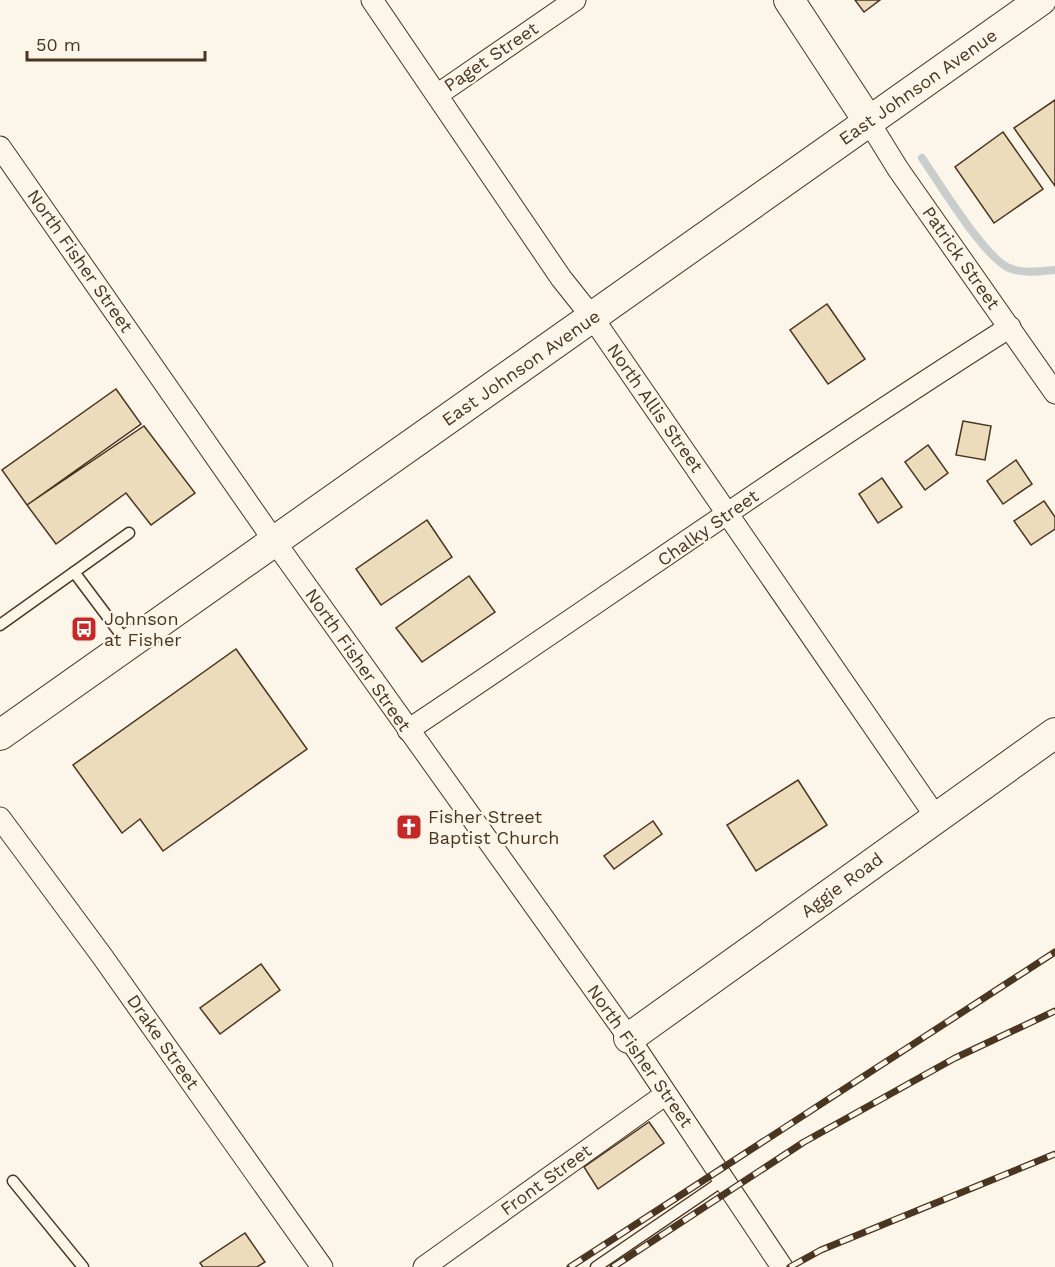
<svg xmlns="http://www.w3.org/2000/svg" width="1055" height="1267" font-family="'Work Sans',sans-serif">
<rect width="100%" height="100%" fill="#fbf6e9"/>
<g fill="none" stroke-linecap="round" stroke-linejoin="round">
<!-- stream -->
<path stroke="#c9cecd" stroke-width="8" d="M922,158C940,184 984,257 1009,268C1023,274 1039,271 1055,270"/>
</g>
<!-- building -->
<path fill="#ecdcbc" stroke="#4a3520" stroke-width="1.5" d="M855,0H880L864,12Z
M1055,100V186L1014,128Z
M1003,132L1043,189L994,223L955,167Z
M827,304L865,359L828,384L790,330Z
M116,389L141,424L27,505L2,470Z
M963,421L991,426L985,460L956,455Z
M144,426L195,493L151,525L126,493L56,544L27,505Z
M928,445L948,473L925,490L905,462Z
M1016,460L1032,484L1003,504L987,481Z
M882,478L902,507L878,523L859,494Z
M1044,501L1055,517V529L1031,545L1014,521Z
M427,520L452,557L381,605L356,569Z
M469,576L495,612L422,662L396,628Z
M236,649L307,749L163,851L140,819L122,833L73,765Z
M798,780L827,825L756,871L727,825Z
M653,821L662,834L614,869L604,856Z
M261,964L280,990L220,1034L200,1008Z
M649,1122L664,1143L598,1189L584,1167Z
M245,1233L265,1262L257,1267H203L200,1263Z"/>
<g fill="none" stroke-linecap="round" stroke-linejoin="round">
<!-- lane casing -->
<g stroke="#4a3520" stroke-width="13">
<path id="lane" d="M74,572L128,644
M0,625L129,533
M13,1181L83,1267
M596,1267L725,1179"/>
</g>
<!-- street casing -->
<g stroke="#4a3520" stroke-width="23">
<path id="street" d="M372,0L561,278L592,317L936,817
M437,95L575,0
M869,122L898,169L1055,393
M0,147L275,542L629,1038L782,1267
M408,730C609,596 806,456 1010,327
M0,818L102,956L322,1267
M424,1267L666,1094"/>
</g>
<!-- secondary casing -->
<g stroke="#4a3520" stroke-width="32">
<path id="secondary" d="M789,0L869,122
M0,735L1041,0
M629,1038L1055,733"/>
</g>
<!-- lane -->
<use href="#lane" stroke="#fbf6e9" stroke-width="10"/>
<!-- street -->
<use href="#street" stroke="#fbf6e9" stroke-width="21"/>
<!-- secondary -->
<use href="#secondary" stroke="#fbf6e9" stroke-width="30"/>
<!-- rail casing -->
<g stroke="#4a3520" stroke-width="7">
<path id="rail" d="M570,1267L1055,952
M613,1267L804,1142L955,1058L1055,1011
M790,1267L821,1250L1055,1154"/>
</g>
<!-- rail -->
<use href="#rail" stroke="#fbf6e9" stroke-width="4.5" stroke-dasharray="14" stroke-linecap="butt"/>
</g>
<!-- icons -->
<defs>
<g id="bus-square" transform="scale(1.35)"><rect x="-9" y="-9" width="18" height="18" rx="4" fill="#c62828" stroke="#fbf6e9"/><path d="M-5-6H5V4H4V6H2V4H-2V6H-4V4H-5ZM-3.5-4V0h7V-4ZM-3.5 1.2v1.5H-2V1.2ZM2 1.2v1.5H3.5V1.2Z" fill="#fff"/></g>
<g id="church-square" transform="scale(1.35)"><rect x="-9" y="-9" width="18" height="18" rx="4" fill="#c62828" stroke="#fbf6e9"/><path d="M-1.2-6h2.4v3.5h3.3v2.4h-3.3V6h-2.4V-.1h-3.3v-2.4h3.3Z" fill="#fff"/></g>
</defs>
<g fill-rule="evenodd">
<use href="#bus-square" x="84" y="629"/>
<use href="#church-square" x="409" y="827"/>
</g>
<g text-anchor="middle" stroke-width="4.5" stroke-linejoin="round" paint-order="stroke">
<!-- street labels -->
<g font-size="18" fill="#4a3520" stroke="#fbf6e9">
<text transform="translate(491 57) rotate(-34)" y="6">Paget Street</text>
<text transform="translate(918 87) rotate(-35)" y="6">East Johnson Avenue</text>
<text transform="translate(961 258) rotate(55)" y="6">Patrick Street</text>
<text transform="translate(80 261) rotate(55)" y="6">North Fisher Street</text>
<text transform="translate(521 368) rotate(-35)" y="6">East Johnson Avenue</text>
<text transform="translate(655 408) rotate(55)" y="6">North Allis Street</text>
<text transform="translate(708 528) rotate(-35)" y="6">Chalky Street</text>
<text transform="translate(358 660) rotate(55)" y="6">North Fisher Street</text>
<text transform="translate(842 885) rotate(-36)" y="6">Aggie Road</text>
<text transform="translate(163 1042) rotate(55)" y="6">Drake Street</text>
<text transform="translate(640 1056) rotate(55)" y="6">North Fisher Street</text>
<text transform="translate(546 1180) rotate(-36)" y="6">Front Street</text>
</g>
<!-- poi labels -->
<g font-size="18" fill="#4a3520" stroke="#fbf6e9" text-anchor="start">
<text x="104" y="625">Johnson<tspan x="104" dy="21">at Fisher</tspan></text>
<text x="428" y="823">Fisher Street<tspan x="428" dy="21">Baptist Church</tspan></text>
</g>
</g>
<!-- scale -->
<path d="M27 51v9h178v-9" fill="none" stroke="#4a3520" stroke-width="3"/>
<text x="36" y="51" font-size="18" fill="#4a3520" stroke="#fbf6e9" stroke-width="4.5" paint-order="stroke">50 m</text>
</svg>
